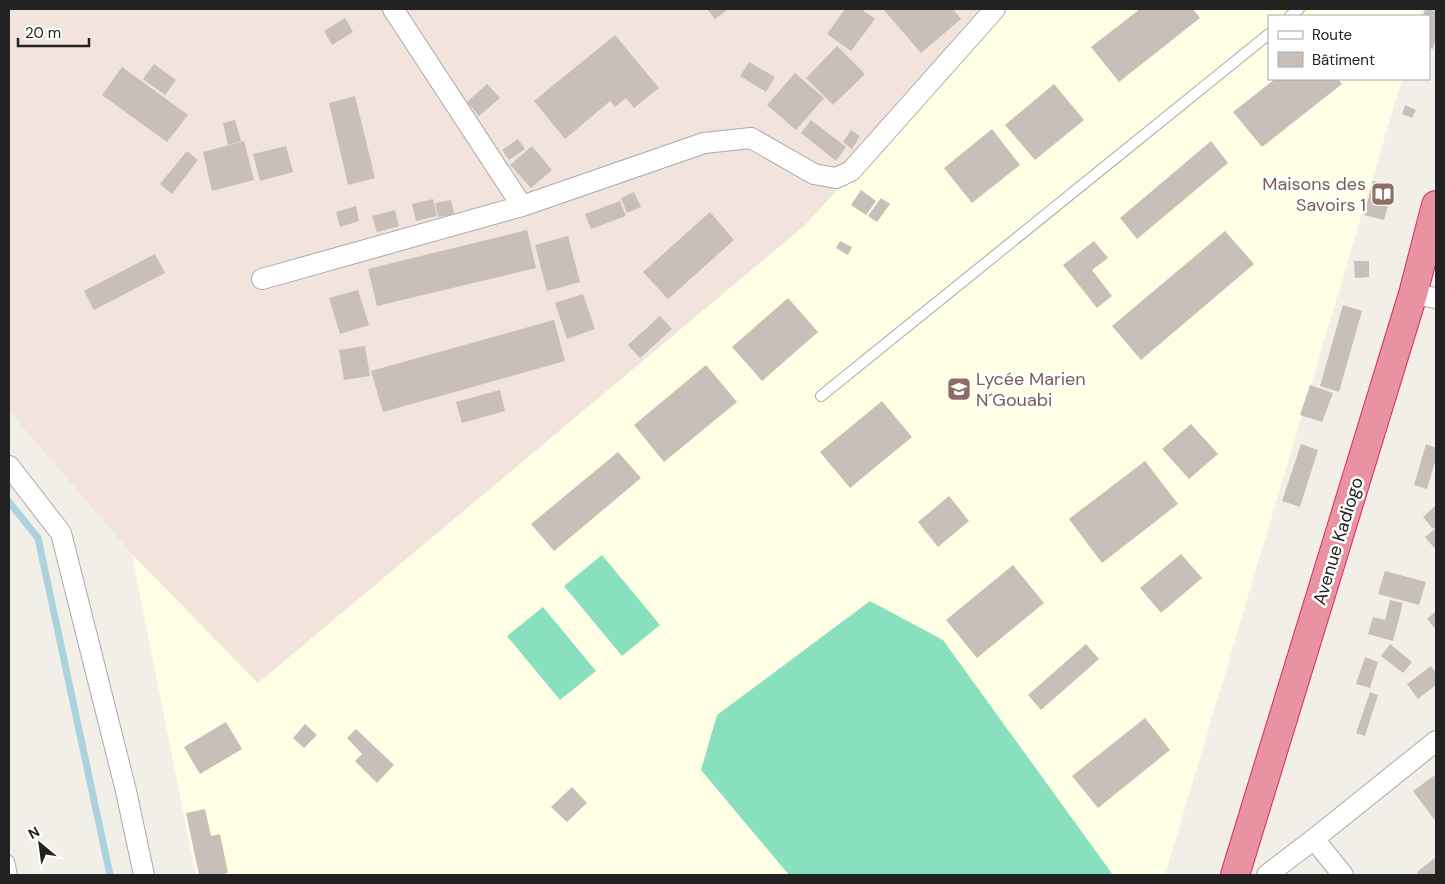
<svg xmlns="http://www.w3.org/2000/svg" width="1445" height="884" font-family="'DM Sans',sans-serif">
<rect width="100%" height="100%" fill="#f2efe9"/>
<!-- education -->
<path fill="#ffffe5" d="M1003,9H1422L1420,16H1269V79H1402L1165,875H196L132,554L258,683L805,225Z"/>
<!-- military -->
<path fill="#f3e3dd" d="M9,9H1003L805,225L258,683L132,554L9,411Z"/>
<!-- pitch -->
<path fill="#88e0be" d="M602,555L660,625L622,656L564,586Z
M870,601L943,640L1113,875H789L701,770L717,715Z
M543,607L596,671L560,700L507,636Z"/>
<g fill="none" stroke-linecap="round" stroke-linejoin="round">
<!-- stream -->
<path stroke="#aad3df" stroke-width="7" d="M9,502L38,538L110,875"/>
</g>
<!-- building -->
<path fill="#c7bfb8" d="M707,9H728L715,19Z
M845,9H861L875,19L851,51L827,34Z
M883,9H953L961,19L921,53Z
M1140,9H1193L1200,18L1119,82L1091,47Z
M1425,9L1436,11V37L1433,49L1429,48V16H1423Z
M345,18L353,32L332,45L324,31Z
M615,35L659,88L634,108L626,98L615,107L610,101L565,139L534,101Z
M837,46L865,74L833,105L806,78Z
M749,62L775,77L766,92L740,76Z
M154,64L176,80L165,95L143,79Z
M122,67L188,115L167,142L102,95Z
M795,73L824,98L796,130L767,105Z
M1275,79H1338L1342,84L1262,147L1233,112Z
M487,84L500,98L479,116L467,102Z
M1054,84L1084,120L1035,160L1005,125Z
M355,96L375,178L348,185L329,103Z
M1405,105L1416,110L1412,118L1402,114Z
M235,120L241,141L228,145L223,123Z
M811,120L846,147L836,161L801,133Z
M992,129L1020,165L972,203L944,168Z
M851,130L860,136L852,149L843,142Z
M518,139L525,149L509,160L502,150Z
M244,141L254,180L212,191L203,152Z
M1211,141L1228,163L1137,239L1120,218Z
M286,146L293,172L260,181L253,154Z
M532,146L552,170L531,188L510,165Z
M187,151L198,160L172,194L160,184Z
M1373,181L1393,187L1384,220L1364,215Z
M861,190L876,201L866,215L851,205Z
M634,192L641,207L627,213L621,198Z
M881,198L890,204L877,222L868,216Z
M433,199L437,216L416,221L412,204Z
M451,200L454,214L438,217L435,203Z
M620,201L626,216L591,229L585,214Z
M356,206L359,221L340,227L336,212Z
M395,210L399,226L377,232L372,216Z
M710,212L734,240L668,299L643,272Z
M527,230L536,268L377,306L368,269Z
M1225,231L1254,264L1141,360L1112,326Z
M568,236L580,282L547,291L535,245Z
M840,241L852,247L848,255L836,248Z
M1094,241L1108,258L1092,270L1112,296L1097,308L1063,265Z
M155,254L165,273L94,310L84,291Z
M1354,261H1369V277L1355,278Z
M358,290L369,325L340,334L329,298Z
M583,294L595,329L567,339L555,303Z
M788,298L818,332L762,381L732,347Z
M1343,305L1362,311L1339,392L1320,386Z
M660,316L672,329L640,358L628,345Z
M554,320L565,361L383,412L371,371Z
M365,346L370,376L344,380L339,350Z
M706,365L737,402L664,462L634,425Z
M1310,385L1333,393L1322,422L1300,415Z
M500,390L505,411L462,423L456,402Z
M882,401L912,437L850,488L820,452Z
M1191,424L1218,454L1189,479L1162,449Z
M1301,444L1318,450L1300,507L1282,501Z
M1426,444L1436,448V458L1427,489L1414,485Z
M618,452L641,478L554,551L531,524Z
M1145,461L1178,504L1102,563L1069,519Z
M949,496L969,521L938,547L918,522Z
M1436,505V526L1433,529L1423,517Z
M1436,528V550L1425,537Z
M1181,554L1202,578L1161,613L1140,588Z
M1013,565L1044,603L977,658L946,620Z
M1385,571L1426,582L1419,605L1378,594Z
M1390,600L1403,603L1393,641L1368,634L1373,617L1385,620Z
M1436,611V630L1427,619Z
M1086,644L1099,659L1041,710L1028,695Z
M1390,644L1412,662L1403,673L1381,656Z
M1365,657L1378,662L1370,688L1356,684Z
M1431,666L1436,673V685L1418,699L1407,684Z
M1370,692L1378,695L1365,736L1356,733Z
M1145,718L1170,750L1098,808L1072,776Z
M226,722L242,749L200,774L184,747Z
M305,724L317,735L304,748L293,738Z
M356,729L394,765L377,783L355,761L362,754L347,738Z
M1435,775L1436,777V822L1413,791Z
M572,787L587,803L567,822L551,807Z
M205,809L211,836L220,834L228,873L218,875H199L186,813Z
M1436,857V875H1419L1417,872Z"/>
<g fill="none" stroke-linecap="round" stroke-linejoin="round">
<!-- lane casing -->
<g stroke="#a9a9a9" stroke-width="12">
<path id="lane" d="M1290,16L1299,9
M821,396L1269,34
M9,861L12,875"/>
</g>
<!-- street casing -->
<g stroke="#a9a9a9" stroke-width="22">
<path id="street" d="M393,9L522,206
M262,279L522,206L704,143L751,138L814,174L836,178L851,171L995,9
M1413,294L1436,298
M9,466L61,533L126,791L144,875
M1314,839L1343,875
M1267,875L1314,839L1436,741"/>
</g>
<!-- highway casing -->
<g stroke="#dc2a67" stroke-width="30">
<path id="highway" d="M1235,875L1413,294L1436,205"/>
</g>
<!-- lane -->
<use href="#lane" stroke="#fff" stroke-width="10"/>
<!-- street -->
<use href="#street" stroke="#fff" stroke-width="20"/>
<!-- highway -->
<use href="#highway" stroke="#e892a2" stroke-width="28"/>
</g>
<!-- icons -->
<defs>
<g id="library-square" transform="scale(1.25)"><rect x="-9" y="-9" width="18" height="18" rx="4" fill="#8d6e63" stroke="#fff"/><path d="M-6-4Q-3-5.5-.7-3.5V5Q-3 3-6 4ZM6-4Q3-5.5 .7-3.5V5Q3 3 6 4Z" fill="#fff"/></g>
<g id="school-square" transform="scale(1.25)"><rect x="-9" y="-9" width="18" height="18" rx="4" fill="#8d6e63" stroke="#fff"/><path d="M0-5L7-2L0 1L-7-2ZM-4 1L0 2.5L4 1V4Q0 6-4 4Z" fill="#fff"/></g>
</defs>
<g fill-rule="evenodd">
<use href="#library-square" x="1383" y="194"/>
<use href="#school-square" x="959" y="389"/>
</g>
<g text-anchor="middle" stroke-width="5" stroke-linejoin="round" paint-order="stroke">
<!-- education labels -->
<g font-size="18" fill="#785e54" stroke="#fff" text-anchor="end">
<text x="1366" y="190">Maisons des<tspan x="1366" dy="21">Savoirs 1</tspan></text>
<text x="976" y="385" text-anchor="start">Lycée Marien<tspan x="976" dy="21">N´Gouabi</tspan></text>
</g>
<!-- street labels -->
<g font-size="18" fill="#222" stroke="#fff">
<text transform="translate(1338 541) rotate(-73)" y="6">Avenue Kadiogo</text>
</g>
</g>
<!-- border -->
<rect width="1445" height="884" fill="none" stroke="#222222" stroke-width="20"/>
<!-- legend -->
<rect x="1268" y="15" width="162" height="65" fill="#ffffff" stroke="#a7a7a7"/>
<rect x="1278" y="31" width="25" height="8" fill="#ffffff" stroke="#a7a7a7"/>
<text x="1312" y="40" font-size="15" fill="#222222">Route</text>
<rect x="1278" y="52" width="25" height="15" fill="#c7bfb8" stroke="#a7a7a7"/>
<text x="1312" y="65" font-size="15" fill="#222222">Bâtiment</text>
<!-- north arrow -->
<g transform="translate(40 844) rotate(331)" stroke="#ffffff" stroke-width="4" paint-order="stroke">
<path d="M0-4L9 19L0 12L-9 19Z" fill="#222222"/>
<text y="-8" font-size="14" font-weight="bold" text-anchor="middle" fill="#222222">N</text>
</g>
<!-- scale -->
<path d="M18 38v8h71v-8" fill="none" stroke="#222222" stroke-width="2.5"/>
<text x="25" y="38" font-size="15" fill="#222222" stroke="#ffffff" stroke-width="4" paint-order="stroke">20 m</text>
</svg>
